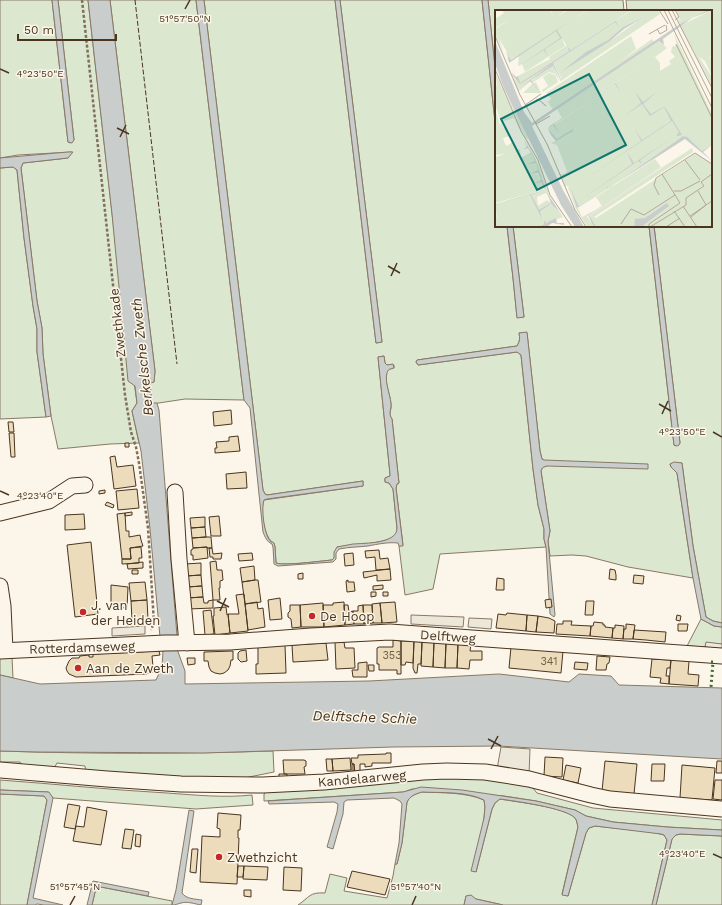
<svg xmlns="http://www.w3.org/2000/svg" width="722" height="905" font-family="'Work Sans',sans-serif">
<rect width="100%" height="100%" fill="#fbf6e9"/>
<!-- green -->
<path fill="#dce7d0" stroke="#887966" d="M0,0H52L68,142L70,143L74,140L58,0H88L119,275L137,403L132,411L139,443L110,444L58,449L51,416L43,354L42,328L37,301L21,168L23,163L68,158L72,152L18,155L0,158Z
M110,0H196L244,400L185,399L152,404L150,383L154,382L155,371Z
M204,0H335L376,343L382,342L340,0H482L496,131V226H507L513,278L517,317H524L513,226H649L674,445L675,446L680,443L654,226H711V11H627L626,0H722V623L713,621L706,617L693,546L682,463L670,464L671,467L677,473L693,578L628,567L586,556L572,555L550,556L548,541L550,531L541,471L543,467L547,466L544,460L542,459L540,451L527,333H519C520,338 520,341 517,346L417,360L416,362L418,365L517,352L521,355L533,469L538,505L544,529V539L546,547L440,554L433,589L405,595L399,546L403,545L396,488L397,484L399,483L392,419C389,415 390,413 391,408C392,398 384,383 386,373C388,369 390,369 394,368V365H387L385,363L384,356L378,357L390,474V476L385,478V482L389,483L393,489L397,528C397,531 397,534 394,536C385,544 350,545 337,547L334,558L332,560C321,561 285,566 276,563L275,547L274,543C264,539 260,510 264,500L363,486V481L267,495L265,494L263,490Z
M488,0H623L624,11H496V77Z
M13,167L17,170L24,238L33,306L37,329V352L46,417L0,419V168Z
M701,619L714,626L722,627V644L706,643L705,647L687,646Z
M0,657H12L13,678L0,675Z
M0,751C91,754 182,754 273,751L274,772L239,779L86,774L85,766L57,763L52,772L24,768L20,762H0Z
M446,775L528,782L537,793L593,808L722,820V830L667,827L613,822L586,816L575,810L536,801L504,796L412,789L404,792L264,801V794L268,790Z
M0,780C56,784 111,790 167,793C195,795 224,798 252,795L253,805L196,809L53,798L48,792L0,790Z
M422,792C442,793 465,792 484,800L485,807L484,818L476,872L492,809L495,803L500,799C515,802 566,807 575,818C577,820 577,824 578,827L562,894L568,896L586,833L589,828L595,826L652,832L664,835L667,840L652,905H503L476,899L466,896L464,905H298C310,897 309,892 325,893L330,874L347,878L344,891L387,898L393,876L395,864H397L402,843L407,802C410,796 415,794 422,792Z
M0,794L44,796L47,800L27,905H0Z
M680,834L722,836V905H656L672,839L676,835Z
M101,887L172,901V905H92L96,888Z"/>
<!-- parking -->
<path fill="#ede7d9" stroke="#887966" d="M411,615L464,617L463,627L411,624Z
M469,618L492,619L491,629L468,627Z
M145,626V634L112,636V628Z
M706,642L722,644V649L705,647Z
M501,747L530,749L529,775L497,769Z"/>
<!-- water -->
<path fill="#c9cecd" stroke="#887966" d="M52,0H58L74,140L72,143L68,142Z
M88,0H110L155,371L154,382L150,383L152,403H157L159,410L177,636V649L185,671V684L369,681L499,674L569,682L579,674L611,676L619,685L722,688V759L498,746L393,747L204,753L38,752L0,751V675L40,684L156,680L162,667L163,651L165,649L160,637L150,529L141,451L132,411L137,403L135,386L128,381L112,214Z
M196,0H204L263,490L265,494L267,495L363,481V486L267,499L264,500C261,508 264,536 271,542C272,542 273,542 274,543L275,547L276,563C284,566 321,561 332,560L334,558V552L337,547C342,546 348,545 353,544C365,543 397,544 397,528L393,489L389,483L385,482V478L390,476V474L378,357L384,356L385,363L387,365L393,364L394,368C390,369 388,369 387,373C384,383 392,398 391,407C390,413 389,414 392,419L399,483L397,484L396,488L403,546H399L398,543C388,542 378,544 368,546C359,547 349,547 339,549L336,553V559L333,562L278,566L274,564L273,547L272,544C267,542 265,537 263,532L250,408L244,400Z
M335,0H340L382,342L376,343Z
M482,0H488L496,77V131Z
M68,152H73L68,158L23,163L21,168L37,301L42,328L43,354L51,416L46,417L37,352V329L33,306L24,238L17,170L13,167L0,168V158Z
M507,226H513L524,317L517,318L513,278Z
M649,226H654L680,443L679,445L677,446L674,445Z
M527,332L540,451L542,459L544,460L648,464V469L547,466C544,467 542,467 541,471L550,531L548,541L555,615L554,617L550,614L546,547L544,539V529L538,505L533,469L521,355L517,352L418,365L416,362L417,360L517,346C520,341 520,338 519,333Z
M674,462L682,463L693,546L706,617L713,621L722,623V627L714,626L701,619L693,578L677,473L671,467L670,464Z
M421,787L462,790L536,801L575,810L586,816L613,822L667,827L722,830V836L680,834L676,835L672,839L656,905H652L667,840L664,835L661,834L595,826L589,828L586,833L568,896L562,895L578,827C577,824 577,820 575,818C566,808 515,801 500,799L495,803L492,809L476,872L471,871L484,818L485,807L484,800C466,791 442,793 422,792C415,794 410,796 407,802L402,843L397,864H395L399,843L402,804L400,801L394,798L347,800L344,802L343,814L333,849L327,847L337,812L338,804L334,802L269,804L268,801L403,792Z
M0,790L49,792L53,798L33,898L63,905H44L37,904L35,905H27L47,800L44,796L0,794Z
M189,810L194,811L182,893C186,899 195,899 202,900L201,905C195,904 187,901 181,903C177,904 176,905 172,905L176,890Z
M93,881L149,892L148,896L101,887L96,888L92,905H87Z
M471,895L476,899L503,905H464L466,896Z"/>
<!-- building -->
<path fill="#ecdcbc" stroke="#4a3520" d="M231,410L232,424L214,426L213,412Z
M8,422H13L14,432H9Z
M9,433H14L15,457H11Z
M238,436L240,451L215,453V448H217L216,442L229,441V437Z
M125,443H129V447H125Z
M115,456L117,467L133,465L136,486L114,489L110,457Z
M246,472L247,488L227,489L226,474Z
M137,489L139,508L118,510L116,491Z
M105,490V493L99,494V491Z
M107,502L114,505L113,508L105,505Z
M132,512V515L125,516V513Z
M125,513L126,531H129V537L140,535L141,540L143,546L130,548L131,559H122L117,514Z
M84,514L85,529L65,530V515Z
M219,516L221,536H211L209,517Z
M205,517V527L191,528L190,518Z
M205,527L206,537L192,538L191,528Z
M206,537H211L212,548H207V547L193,548L192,538Z
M91,542L98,614L75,617L67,545Z
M141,547L142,558H139V563L122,564V559H131L130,548Z
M207,547L208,558L193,560V555H191V550L193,549V548Z
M209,548H212L213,554L222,553L221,559H213V557H210Z
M379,550L380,559L388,558L390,569L376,570L375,557L366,558L365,551Z
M252,553L253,560L239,561L238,554Z
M353,553L354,565L345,566L344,554Z
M216,561L217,570H222L223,580L220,581V588H219L220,600H213L210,562Z
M143,562V568L128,569L127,564Z
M201,563V575L186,576L185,564Z
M254,566L255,580L242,582L240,568Z
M390,569L391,580L377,581V575L364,578L363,572Z
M610,569L615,570L616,575V580L609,579Z
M132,570H138V574H132Z
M303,573V579H298V574Z
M201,575L202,586L187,587L186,576Z
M634,575L644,576L643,584L633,583Z
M497,578L504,579V590H496Z
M255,580H258L261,602L245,604L242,582Z
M348,580V582H354L355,591L347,592L346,581Z
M145,582L147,600L131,601L129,583Z
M111,585L128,587L127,608L111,607Z
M383,585V589L373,590V586Z
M202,586L203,597L187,598V587Z
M371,592H376V596L371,597Z
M383,592H388V596H383Z
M244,594L248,631L230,633L228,614H239L236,595Z
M203,597L204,603H208V601L213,600V608L188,609L187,598Z
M280,598L282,619L270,620L268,600Z
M551,599L552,607L546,608L545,600Z
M147,600L148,619L132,620L131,601Z
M586,601H594L593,615H585Z
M257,602L258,609L263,608L265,627L248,630L245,604Z
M344,602L345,625L324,627L323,605H333V603Z
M395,602L397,622L382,623L380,603Z
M323,603L324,627H301L300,605Z
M380,603L382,623H373L372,604Z
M290,605H300L301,627L292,628L291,619L288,617V613L290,611Z
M344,605H348L349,612L353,611L354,624L345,625Z
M363,605H372L373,623L364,624Z
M363,605L364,624H354L353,611H358V606Z
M226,607L227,615L228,614L230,633L215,635L213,616H214V608Z
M211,610L214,634L205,635L203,611Z
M507,613L527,615L526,631L496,628L498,614L506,615Z
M527,615L538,616L536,632L526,631Z
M677,615L681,616L680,621L676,620Z
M538,616L549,618L555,621L554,633L536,632Z
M563,621H572L571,625L591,626L590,636L556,634L557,624H563Z
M594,622L603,623V625H605V627L613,628L612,638L590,636L591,626H593Z
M626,624L635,625L633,639H623L624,629H626Z
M678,624H688L687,631H678Z
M615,625L624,626L623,639L612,638L613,628H615Z
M634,630L666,632L665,642L646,640L633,639Z
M393,640L401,641V674H397V670H379V664H377V648L379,647H393Z
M401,641H414L413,663L406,662L405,665H401Z
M414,641L422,642L421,664H418L417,673H415L413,668Z
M335,642H344L345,648H354L355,668L336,669Z
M422,642H434L433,667L421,666Z
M434,642L446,643L445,668L433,667Z
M326,643L328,660L293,662L292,645Z
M446,643L458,644L457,668H445Z
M458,644H471L470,651H482V660H470L469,669L457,668Z
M285,645L286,673L256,674V664H258V647Z
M511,647L563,651L561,673L509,668Z
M246,650L247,661L241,662L238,659V653L240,651Z
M159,651L160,655L152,656L153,667H152V673H147V674L76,677L69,674L67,671L66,668L69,661L72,658H79L80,656L89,655V657H93V654Z
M233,651V660H231L230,666L228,670L224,673L220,674L215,673L211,671L209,667L208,661H204V652Z
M597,656L610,657L609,663L607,664L606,670H596Z
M187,658H195V664L188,665Z
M652,659L671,660L670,668H667L666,676H669V684L660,683L661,678L650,677Z
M671,660L689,661L688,674L699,675L698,686L669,684Z
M367,662V677H353L352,670H358V663Z
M575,662L588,663L587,670L574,669Z
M368,665H374V671H369Z
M386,753H391V763H372V766L365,767V764H360V773H355L354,764H352L351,758H358V755L386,754Z
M545,757L563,758L562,777L544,776Z
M350,758L351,770L333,771L332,759Z
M326,759H332L333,771H327Z
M283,760H304L306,761V766L304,767L305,774H284Z
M605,761L637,764L634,794L602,791Z
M717,761H722V773H716Z
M352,764H354V771L352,772Z
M652,764H665L664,781H651Z
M566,765L581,768L578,783L563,780Z
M682,765L715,768L712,800L680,798Z
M279,774H287V779L279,780Z
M715,780H722V800L713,799Z
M68,804L80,806L75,829L64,827Z
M87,807L107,811L101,845L73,841L76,826L84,827Z
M218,813L241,815L240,830H238V838H239L237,884L200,882L202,836L220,837V829L217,828Z
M125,829L134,830L131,849L122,848Z
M136,834L141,835L140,847L135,846Z
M192,849H198L196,873L190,872Z
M238,866H244L243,877H237Z
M244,866L268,867L267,880L243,879Z
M284,867L302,868L301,891L283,890Z
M352,871L390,879L385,895L347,887Z
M244,890H251V897L244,896Z"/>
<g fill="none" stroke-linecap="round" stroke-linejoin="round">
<!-- minor casing -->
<g stroke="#4a3520" stroke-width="17">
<path id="minor" d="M175,492L179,559L187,643
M0,513L49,501L72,486L85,485
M0,586L3,606L5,650
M0,651L165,643L230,642L311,636L390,632L722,656
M0,770L107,779L181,784L263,785L324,782L423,772L447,771L485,772L529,779L591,795L610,799L722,809"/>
</g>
<!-- path -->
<path stroke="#7f6f5c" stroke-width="2.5" stroke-dasharray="3 2" stroke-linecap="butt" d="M82,0L125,395L131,432L136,447L139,463L148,528L154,623L151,630"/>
<!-- minor -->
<use href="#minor" stroke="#fbf6e9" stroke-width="15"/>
<!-- hedge -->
<path stroke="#436837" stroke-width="3" stroke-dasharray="2 3" stroke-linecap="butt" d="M711,662H713L711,687"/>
<!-- fence -->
<path stroke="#4a3520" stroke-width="1" stroke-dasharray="5 2" stroke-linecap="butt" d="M135,0L177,364"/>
</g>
<!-- ticks -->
<path fill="none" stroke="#4a3520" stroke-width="1.5" d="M185,9L190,0M0,69L9,73M117,128L129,134M120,137L126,125M388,266L400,273M391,276L397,263M659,404L671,411M662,414L668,401M713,432L722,437M0,491L9,495M217,601L229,607M220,611L226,598M488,739L501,746M491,749L498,736M713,854L722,858M70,905L75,896M412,905L416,896"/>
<!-- markers -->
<g fill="#c62828" stroke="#fbf6e9" stroke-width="1.5">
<circle cx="83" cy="612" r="4"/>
<circle cx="312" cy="616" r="4"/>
<circle cx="78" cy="668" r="4"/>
<circle cx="219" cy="857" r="4"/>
</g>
<g text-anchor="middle" stroke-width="3" stroke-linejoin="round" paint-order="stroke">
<!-- number labels -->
<g font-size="11" fill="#725f47">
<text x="392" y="659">353</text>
<text x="549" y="665">341</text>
</g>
<!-- street labels -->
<g font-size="13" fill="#4a3520" stroke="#fbf6e9">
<text transform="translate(117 323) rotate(-96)" y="5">Zwethkade</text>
<text transform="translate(448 636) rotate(4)" y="5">Delftweg</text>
<text transform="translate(82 647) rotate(-2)" y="5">Rotterdamseweg</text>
<text transform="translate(362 778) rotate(-5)" y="5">Kandelaarweg</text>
</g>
<!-- poi labels -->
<g font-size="13" fill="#4a3520" stroke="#fbf6e9" text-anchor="start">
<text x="91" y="610">J. van<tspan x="91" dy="15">der Heiden</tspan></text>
<text x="320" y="621">De Hoop</text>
<text x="86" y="673">Aan de Zweth</text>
<text x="227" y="862">Zwethzicht</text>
</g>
<!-- water labels -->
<g font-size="14" font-style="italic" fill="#4a3520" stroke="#fbf6e9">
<text transform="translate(142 357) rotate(-96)" y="5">Berkelsche Zweth</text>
<text transform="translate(365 717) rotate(2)" y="5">Delftsche Schie</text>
</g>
</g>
<!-- overview -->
<g transform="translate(495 10)">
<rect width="217" height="217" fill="#fbf6e9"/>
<path d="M7,0H55L58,5L56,0H71L63,6L73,0H91L78,9L92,0H136L76,40L72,37L74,41L25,73L57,54L24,81L18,68L24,72L23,66L55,49L54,47L71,36V34L67,29L70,36L30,62L27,54L23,56L24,45L13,51L11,40L4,29L8,41L0,25V19L15,9L0,18V9L9,3ZM137,0H163L165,4L66,71L64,70L60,64L54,62L37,73L36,70L58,56L65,70L67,69L58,53L120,11L124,17L121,11ZM151,5L115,31L90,45L113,30L128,17ZM181,0H213L185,14L182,7L186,11ZM217,0V45L212,49L217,46V66L210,51L204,47L217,67V76L185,16ZM179,24L217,104V135L207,141L188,126L114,178L111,176L112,179L84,197L74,178L87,207L100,200L92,206L96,212L95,205L197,138L198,142L99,207L101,208L201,143L217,154V217H92L81,199L73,178L74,176H70L65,164H69L74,160L72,161L62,135L56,133L62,130L53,119L120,74L126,84L121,73L150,53L67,108L62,99L164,31L172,38L160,47L165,53V61L176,54L174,51L180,47L176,42L177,37L182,35ZM136,26L141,39L126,51L157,29L159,32L58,100L53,92L56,89L51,83ZM0,62L29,128L19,108L6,112L9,118H12L15,126L8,128L10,134L12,136L17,132L20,138L25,140L26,147L37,144L31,130L44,155L55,187L68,207L51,213L49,211V214L45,217H0V204L2,208L0,194L35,185L48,209L36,185L51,180L44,161L35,164H43L49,180L0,193V147L10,144L0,145V98L5,115L6,112L0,94V76L2,75ZM51,183L57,191V195H54L56,193L52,190L43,196L42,187ZM54,63L60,65L63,72L48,82L47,80L53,76L48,67ZM3,64L34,128L32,129L25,117ZM41,72L46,83H28L37,74L43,82L38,74ZM160,149L166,157L107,196L101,187Z" fill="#dce7d0" fill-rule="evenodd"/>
<path d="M137,0L121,11L124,18L120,12L58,53L66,69L68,68L66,70L58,56L36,70L44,82L35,71L27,76L57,54L25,74L18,66L17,63L21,67L23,66L25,73L74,41L72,37L76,40ZM213,0H217L197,8L168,29L169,35L164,31L37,116L68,180L89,217H80L66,195L9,78L0,54V31L29,102L37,113L185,14ZM152,5L129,19L115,31L66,62L91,42L113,30L128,17ZM73,12L62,20L67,28L50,39L52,46L49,40L23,57L65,28L61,21L14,53L13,46L16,50ZM160,47L121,73L126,84L120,74L59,114L65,124L58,115L53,119L62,129L78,119V121L61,131L56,125L53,119L55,116ZM140,82L148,92L162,82L148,94L156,104L168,97H170L187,125L181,126L184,122L177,111L78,177L146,131L140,119L147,130L176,111L169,97L155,106L147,94L131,105L146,93ZM180,126L145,150L147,154L143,151L84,191L137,154L132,142L139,153ZM188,126L192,127L207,141L217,135L208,142L217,151L190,129L82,198L75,177L84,197L112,179L111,176L114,178ZM29,130L40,149L51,180L36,185L38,188L44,200L56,193L52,183L64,201L56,194L45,201L47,209L35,185L0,194L50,180L46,172L38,174L46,170L43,163L35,164L43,160L41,153L33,154L40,151L37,144L29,146L36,143L33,138L28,139L32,137ZM196,138L94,205L101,217H99L93,205ZM172,193L174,196L146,217H139L140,209L150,208ZM61,208L62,213H69V215L57,213L52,217H45L49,214V210L51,213Z" fill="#c9cecd"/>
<path fill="none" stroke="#b4a999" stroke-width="1" d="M164,0L173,14M169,0L217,98M173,0L217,88M177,0L217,78M180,0L184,7L180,10M162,19L165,24L172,20L171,15M154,24L170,15M0,26L25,85L52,134L80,200L91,217M181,34L217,108M0,59L26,121L43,150L55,185L77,217M30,95L46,84M31,97L43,89L51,96M41,114L55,106M190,150L205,170M179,181H186L205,171M164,185L159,175L161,168L200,143L217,154M188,196L202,217M179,201L190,217M195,206L217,191M196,207L211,195L203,181M126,214L136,199L149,205L180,185M154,217V214L185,193L167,164M155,217L191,195V188L209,176L206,172L217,164M171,217L185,208"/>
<path fill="#0f766e" fill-opacity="0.15" stroke="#0f766e" stroke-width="2" d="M94,64L131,135L42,180L6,109Z"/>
<rect width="217" height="217" fill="none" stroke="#4a3520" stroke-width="2"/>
</g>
<g font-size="10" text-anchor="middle" fill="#4a3520" stroke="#fbf6e9" stroke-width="3" stroke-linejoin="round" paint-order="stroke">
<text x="185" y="22">51°57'50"N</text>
<text x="40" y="77">4°23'50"E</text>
<text x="682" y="435">4°23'50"E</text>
<text x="40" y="499">4°23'40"E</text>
<text x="682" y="857">4°23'40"E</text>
<text x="75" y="890">51°57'45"N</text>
<text x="416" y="890">51°57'40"N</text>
</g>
<!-- scale -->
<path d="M18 34v6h98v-6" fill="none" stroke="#4a3520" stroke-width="2"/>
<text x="24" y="34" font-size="12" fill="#4a3520" stroke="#fbf6e9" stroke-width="3" paint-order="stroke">50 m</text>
</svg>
